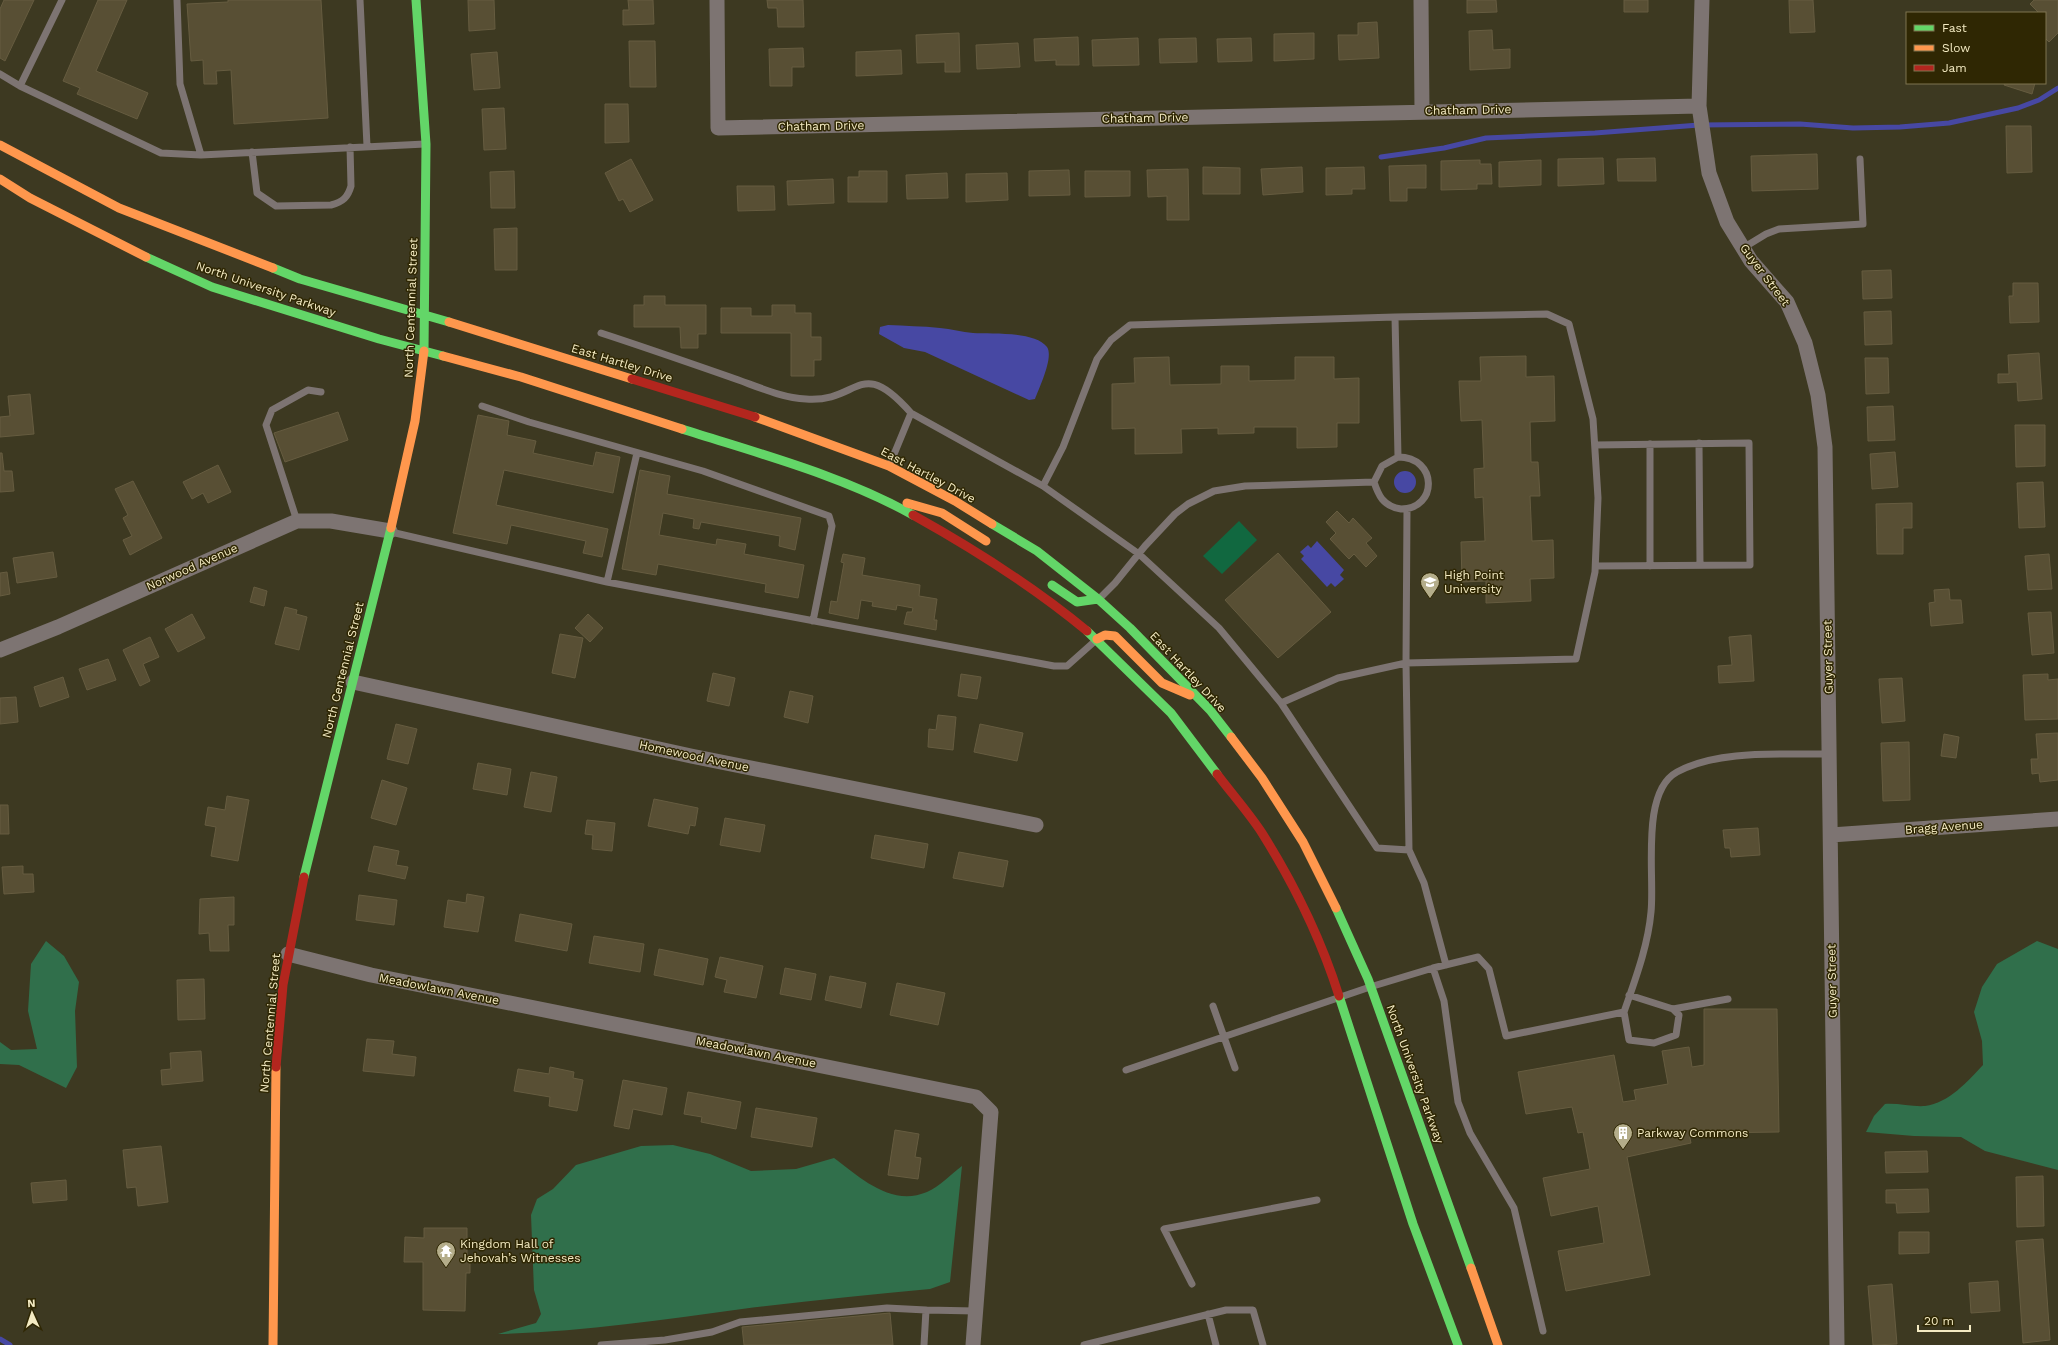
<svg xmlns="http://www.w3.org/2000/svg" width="2058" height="1345" font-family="'Work Sans',sans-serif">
<rect width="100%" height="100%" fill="#3d3921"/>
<!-- green -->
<path fill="#116840" d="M1239,521L1257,540L1222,574L1203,556Z"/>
<!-- forest -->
<path fill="#306f4b" d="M46,941L64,956L79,982L75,1011L77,1067L66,1088L19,1065L0,1064V1042L11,1050L37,1049L28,1011L31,964Z
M2037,941L2058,949V1170L1985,1151L1961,1137L1914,1136L1866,1132L1874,1116L1885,1104C1898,1103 1913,1107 1925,1106C1949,1103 1968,1081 1983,1065L1982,1041L1974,1012L1982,987L1997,964Z
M673,1145L710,1154L751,1171L796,1169L834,1158C861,1178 891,1207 927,1192C939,1187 951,1174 962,1166L950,1282L930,1289C867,1295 804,1301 742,1309C661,1320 580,1332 498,1334L536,1323L541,1314L534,1290L531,1215L537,1199L553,1189L576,1165L641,1146Z"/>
<!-- water -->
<path fill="#4748a3" d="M888,325C905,326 922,326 940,328C951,329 962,332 973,333C990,334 1035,331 1047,347C1054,357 1039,388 1035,399L1029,400L925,352L904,348L879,334L880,327Z
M1394 482a11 11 0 1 1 22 0a11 11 0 1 1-22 0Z
M1317,541L1344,570L1340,575L1344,579L1335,587L1331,583L1327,587L1301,559L1304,556L1300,552L1308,545L1311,548Z"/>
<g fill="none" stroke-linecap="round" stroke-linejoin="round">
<!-- stream -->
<path stroke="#4748a3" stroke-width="5" d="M1381,157L1444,148L1486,138L1595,133L1699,125L1800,124L1853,128L1900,127L1949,123L2018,108L2039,100L2058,88
M0,1339L10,1345"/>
</g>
<!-- building -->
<path fill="#584f34" stroke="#665c40" d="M4,0H34L5,61L0,58V9Z
M98,0H127L96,71L148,93L137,119L77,94L80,88L63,81Z
M228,0H321L328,118L234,124L231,70L216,71L217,84H204L203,60L191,61L187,4L228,2Z
M468,0H494L495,29L469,31Z
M628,0H653L654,24L623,25V10H629Z
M767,0H803L804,27H778L777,8H768Z
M1467,0H1496L1497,12L1467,13Z
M1624,0H1648V12H1624Z
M1789,0H1813L1815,32L1790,33Z
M2034,0H2058V33L2049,42L2045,38V13H2039L2030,4Z
M1377,22L1379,58L1339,60L1338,35H1358V23Z
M1492,30L1493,50L1510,49V68L1470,70L1469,31Z
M959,33L960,72H945V62L917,63L916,35Z
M1314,33V59L1274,61V34Z
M1078,37L1079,65H1056V60L1035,61L1034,39Z
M1138,38L1139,65L1093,66L1092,40Z
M1196,38L1197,62L1160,63L1159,39Z
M1251,38L1252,61L1218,62L1217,39Z
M629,41H655L656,87H630Z
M1018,43L1020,67L977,69L976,45Z
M803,48L804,67H792V86H770L769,49Z
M901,50L902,74L856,76V52Z
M497,52L500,88L474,90L471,54Z
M2005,83H2035L2032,94L2004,85Z
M605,104H628L629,142L605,143Z
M504,108L506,149L484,150L482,109Z
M2006,126H2031L2032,172L2007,173Z
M1817,154L1818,189L1752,191L1751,156Z
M1603,158L1604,184L1558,186V159Z
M1655,158L1656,181H1618L1617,159Z
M631,159L653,200L630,212L623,199L619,201L605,173Z
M1480,160V164H1491L1492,184H1477V189L1441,190V161Z
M1541,160V185L1499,187V162Z
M1426,165V188H1407V201H1390L1389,166Z
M1203,167L1240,168V194H1203Z
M1302,167L1303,192L1263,195L1261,169Z
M1364,167L1365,189H1352V194L1326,195V168Z
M1188,169L1189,220H1167V196L1148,197L1147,170Z
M1069,170L1070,195L1029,196V171Z
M514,171L515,208H491L490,172Z
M859,171H887V202H848V177H859Z
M1085,171H1130V196L1085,197Z
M947,173L948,198L907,199L906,175Z
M1007,173L1008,200L966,202V174Z
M833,179L834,203L788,205L787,181Z
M737,186H774L775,210L738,211Z
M517,228V270H495L494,229Z
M1891,270L1892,298L1863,299L1862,271Z
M2013,283H2038L2039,322L2010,323L2009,296H2013Z
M644,296H665V305H706V334H698V348H681L680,327H634V305H644Z
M772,305H795V313H811V337H821V360H814V376H791V333H721V308H751V316H772Z
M1891,311L1892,344L1865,345L1864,312Z
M2039,353L2042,399L2018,401L2017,382L1998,383V374H2009L2008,355Z
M1526,356V377L1554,376L1555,421L1530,422L1531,462H1538L1540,496H1530L1532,541L1553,540L1554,578L1530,579L1531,601L1486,603V581L1462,582L1461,542L1485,541L1483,497L1475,498L1474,469L1484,468L1482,420L1461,421L1459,381H1481L1480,357Z
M1169,357L1170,385L1221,384V366H1249V381L1295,380V357H1334V379L1359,378V423H1337V447L1297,448V427H1254V433L1218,434V428L1181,429L1182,453L1135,454V428L1112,429V384L1135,383L1134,358Z
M1865,358H1888L1889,393L1866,394Z
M30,394L34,434L0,437V417L10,416L8,396Z
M1893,406L1895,440L1868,441L1867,407Z
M338,412L348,440L285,462L274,433Z
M478,415L509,421L507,435L536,441L533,453L593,466L596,452L620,457L613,493L504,470L496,505L608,529L602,557L583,553L586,541L511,525L507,544L453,533Z
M2015,425H2045V466L2016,467Z
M1895,452L1898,487L1872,489L1870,454Z
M0,453H2L4,471H12L14,491L0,492Z
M218,465L231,492L208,503L203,493L192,499L183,482Z
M640,470L670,476L667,494L801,518L795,550L779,546L780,536L701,522L699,529L693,528L694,519L663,513L659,535L716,545L717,539L746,544L744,554L804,565L798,598L765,592L766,584L658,564L656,575L622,569Z
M133,481L162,538L130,555L123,540L132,536L123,518L128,515L115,489Z
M2043,482L2045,527L2019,528L2017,483Z
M1912,503V528H1903V554H1877L1876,504Z
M1337,511L1349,523L1353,518L1372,538L1366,543L1377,556L1366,567L1354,554L1349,559L1330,539L1336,533L1326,522Z
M53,552L57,577L17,583L13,558Z
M1278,553L1331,612L1278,658L1225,600Z
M843,554L865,558L862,575L920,585L919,596L937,599L934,620H937L936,630L904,624L907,612H912L913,608L897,605L896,610L872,606L873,602L861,600L858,619L829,613L831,601L837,602L844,563L841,562Z
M2049,554L2052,589L2028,590L2025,556Z
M7,572L10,594L0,596V573Z
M254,587L267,591L264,606L250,602Z
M1949,589L1950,600H1961L1963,623L1931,626L1929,603L1935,602L1934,590Z
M285,607L297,610L296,614L307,617L299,650L275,644Z
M2051,612L2054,653L2032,655L2028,613Z
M192,614L205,638L178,652L165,629Z
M588,614L603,628L590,642L575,628Z
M560,634L583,638L575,678L552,673Z
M1751,635L1754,681L1719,683L1718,666L1732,665L1729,637Z
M150,637L159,657L143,664L150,681L140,686L123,650Z
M108,659L116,680L87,690L79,669Z
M713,673L735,678L729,706L707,701Z
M961,674L981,677L977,699L958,696Z
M2048,674V680L2058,679V719L2025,720L2023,675Z
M63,677L69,697L40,707L34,687Z
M1902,678L1905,721L1882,723L1879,679Z
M790,691L813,696L808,723L784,717Z
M16,697L18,722L0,724V698Z
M938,715L956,717L953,750L928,747L929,729L936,730Z
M396,724L417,729L408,764L387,759Z
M980,724L1023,733L1017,761L974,752Z
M2058,733V780L2040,782L2039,773L2032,774L2031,759H2038L2036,734Z
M1944,734L1959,737L1956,758L1941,756Z
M1909,742L1910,800L1883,801L1881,743Z
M478,763L511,769L507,795L473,789Z
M531,772L557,777L551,812L524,807Z
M382,780L407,788L396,825L371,818Z
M227,796L249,800L238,861L211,856L216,827L205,825L208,807L225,810Z
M654,799L698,808L695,826L690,825L688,834L648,826Z
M0,805H8L9,834H0Z
M725,818L765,825L760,852L720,845Z
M587,820L615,823L612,851L592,849L593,835L585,834Z
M1758,828L1760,855L1731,857L1730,848H1725L1723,830Z
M875,835L928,844L924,868L871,858Z
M374,846L399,851L396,865L408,867L405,879L368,871Z
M959,852L1008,861L1003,887L953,878Z
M23,866V874H33L34,892L4,894L2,867Z
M467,894L484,897L478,932L444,927L448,900L466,903Z
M359,895L397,900L394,925L356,920Z
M234,897V925H228L229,951H210L209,933L199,934L200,899Z
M520,914L572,924L567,951L515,941Z
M594,936L644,944L640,972L589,963Z
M659,949L708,959L703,985L654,975Z
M720,957L763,966L756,998L724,992L727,980L715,977Z
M785,968L816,974L811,1000L780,994Z
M830,976L866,983L861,1008L825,1000Z
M204,979L205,1019L178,1020L177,980Z
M897,983L945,993L938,1025L890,1015Z
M1704,1009H1777L1779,1132L1706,1133L1705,1130L1689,1134L1691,1143L1627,1157L1650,1275L1566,1291L1558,1251L1604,1243L1598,1206L1551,1216L1543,1178L1590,1169L1583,1132L1578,1133L1572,1107L1526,1114L1518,1072L1614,1055L1623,1102L1636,1100L1634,1090L1668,1084L1662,1051L1689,1047L1692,1067L1704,1065Z
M367,1039L394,1041L392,1054L416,1057L414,1076L363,1071Z
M201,1051L203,1081L162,1085L161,1070L171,1069L170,1053Z
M550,1067L574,1072L573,1078L583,1080L577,1111L549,1106L550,1097L514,1091L518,1069L549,1074Z
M623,1080L667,1088L662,1115L633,1109L629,1129L614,1126Z
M688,1092L741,1102L736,1129L701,1122L702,1117L684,1114Z
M756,1108L817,1118L812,1147L751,1137Z
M895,1130L919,1134L915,1157L921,1158L918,1179L888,1175Z
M161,1146L168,1202L138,1206L136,1187L127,1188L123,1150Z
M1927,1151L1928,1172L1886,1173L1885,1152Z
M2043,1176L2044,1226L2017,1227L2016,1177Z
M66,1180L67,1200L33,1203L31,1183Z
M1928,1189L1929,1212L1897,1213L1896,1203H1886V1190Z
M424,1228H467V1262H470V1273H466L465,1311L423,1310V1262H404L405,1237L424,1238Z
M1899,1232H1929V1253L1899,1254Z
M2043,1239L2050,1340L2023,1343L2016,1241Z
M1998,1281L2000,1311L1971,1313L1969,1283Z
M1892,1284L1897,1344L1873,1345L1868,1286Z
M890,1313L893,1345H744L742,1327Z"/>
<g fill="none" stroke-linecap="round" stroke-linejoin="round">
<!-- lane -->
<path stroke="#7d7472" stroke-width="7" d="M177,0L180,84L201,155
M360,0L367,146
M0,74L20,86L161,153L201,155L425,144
M20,86L62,0
M252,152L257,193L276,206L331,205C343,202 348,197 351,186L350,147
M1743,248L1766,234L1779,229L1863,224L1860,159
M1395,317L1547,314L1569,324L1593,419L1598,498L1595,572L1576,659L1406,663L1407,509
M601,333C644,347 687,362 730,377C754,385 781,398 806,399C860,403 859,354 911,413
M482,406L529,422L703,471L829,516L832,526L813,621
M1699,443L1700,565
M1650,444V566
M1595,445L1749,443L1750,565L1596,566
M1398,457L1395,317L1130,325L1111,340L1097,359L1063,447L1043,486L1139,554L1219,628L1281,703L1377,848L1409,850
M1398,457C1438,457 1438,509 1401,509C1394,508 1387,505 1382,499C1379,495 1376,488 1374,482L1382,466Z
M890,464L911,413L1043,486
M297,521L266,425L272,410L308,390L321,392
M391,532L607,582L1054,666H1067L1095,641
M607,582L637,453
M1100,598L1115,583L1145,546L1175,514L1188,504L1214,491L1245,486L1374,482
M1281,703L1338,678L1406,663L1409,850L1424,883L1446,965
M1433,968L1478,957L1489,969L1506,1036L1624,1012C1635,980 1648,946 1651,912C1655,876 1640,792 1677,772C1719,749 1783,755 1829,754
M1629,995L1673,1009L1728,999
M1213,1006L1235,1068
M1624,1012L1629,1040L1654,1043L1676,1035L1679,1015L1673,1009
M1126,1070L1370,987L1433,968L1444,1001L1458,1102L1470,1133L1514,1208L1543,1331
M1192,1284L1164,1229L1317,1200
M1208,1314L1216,1345
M601,1345L665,1340L712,1332L740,1322L887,1308L926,1310
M924,1345L926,1310L975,1311
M1084,1345L1226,1310H1253L1263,1345"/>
<!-- street -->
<path stroke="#7d7472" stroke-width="15" d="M717,0L718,128L1699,106
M1421,0L1422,111
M1702,0L1699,106L1709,173L1727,222L1751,261L1787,302L1805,343L1818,395L1825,447L1837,1345
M0,650L58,627L297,521H331L390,531
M353,682L691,756L1036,825
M1831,835L2058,819
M288,954L371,975L976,1097L991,1112L973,1345"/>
<!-- fast -->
<path stroke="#63d668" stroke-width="9" d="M416,0L426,144L424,351
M146,257L212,287L379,339L443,356
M273,268L300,279L449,322
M682,429C760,454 841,475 913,515
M992,524L1037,551L1098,599L1130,628L1210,710L1231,737
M1052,585L1077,602L1098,599
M1087,631L1171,713L1217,774
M304,877L391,528
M1336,908L1368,979L1471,1268
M1339,996L1413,1224L1458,1345"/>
<!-- slow -->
<path stroke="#ff974d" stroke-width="9" d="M0,145L119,208L273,268
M0,179L30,198L146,257
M449,322L632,379
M443,356L521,377L682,429
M755,417L889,466L955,501L992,524
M907,503L942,513L986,541
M391,528L415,421L424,351
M1097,639L1105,635L1115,636L1162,683L1190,695
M1231,737L1262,778L1303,842L1336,908
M1471,1268L1498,1345
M273,1345L276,1067"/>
<!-- jam -->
<path stroke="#b3261e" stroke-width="9" d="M632,379L755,417
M913,515C974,549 1033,586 1087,631
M1217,774C1232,794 1249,813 1262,833C1294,884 1321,939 1339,996
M276,1067L283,985L304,877"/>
</g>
<!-- icons -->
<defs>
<g id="university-pin" transform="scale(1)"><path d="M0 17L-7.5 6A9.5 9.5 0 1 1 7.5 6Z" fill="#b4ad8a" stroke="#2f2703"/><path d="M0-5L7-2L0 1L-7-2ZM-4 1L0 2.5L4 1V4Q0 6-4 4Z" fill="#fff"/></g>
<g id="building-pin" transform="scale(1)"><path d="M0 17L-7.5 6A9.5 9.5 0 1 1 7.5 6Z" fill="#b4ad8a" stroke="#2f2703"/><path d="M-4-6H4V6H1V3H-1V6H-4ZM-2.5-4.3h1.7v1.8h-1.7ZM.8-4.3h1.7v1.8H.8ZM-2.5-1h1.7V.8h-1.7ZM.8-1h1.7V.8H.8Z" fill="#fff"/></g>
<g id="temple-pin" transform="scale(1)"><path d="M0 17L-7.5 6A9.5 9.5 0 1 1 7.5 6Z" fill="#b4ad8a" stroke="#2f2703"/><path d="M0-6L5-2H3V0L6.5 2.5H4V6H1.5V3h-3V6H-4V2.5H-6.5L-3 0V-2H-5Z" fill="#fff"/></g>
</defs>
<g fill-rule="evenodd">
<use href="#university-pin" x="1430" y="582"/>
<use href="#building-pin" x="1623" y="1133"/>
<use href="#temple-pin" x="446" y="1251"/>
</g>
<g text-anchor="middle" stroke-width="3" stroke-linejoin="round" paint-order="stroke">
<!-- street labels -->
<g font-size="12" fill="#f4ebc3" stroke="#2f2703">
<text transform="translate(1468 110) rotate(-1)" y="4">Chatham Drive</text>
<text transform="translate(1145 118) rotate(-1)" y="4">Chatham Drive</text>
<text transform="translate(821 126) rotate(-1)" y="4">Chatham Drive</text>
<text transform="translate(1765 275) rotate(53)" y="4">Guyer Street</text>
<text transform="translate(266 289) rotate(19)" y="4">North University Parkway</text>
<text transform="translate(411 308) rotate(-88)" y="4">North Centennial Street</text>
<text transform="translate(622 363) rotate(17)" y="4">East Hartley Drive</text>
<text transform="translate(928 475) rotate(28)" y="4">East Hartley Drive</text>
<text transform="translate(192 567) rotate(-24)" y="4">Norwood Avenue</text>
<text transform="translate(1828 657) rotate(-91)" y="4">Guyer Street</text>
<text transform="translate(343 670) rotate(-76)" y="4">North Centennial Street</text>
<text transform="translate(1188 672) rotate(47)" y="4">East Hartley Drive</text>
<text transform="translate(694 756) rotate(12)" y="4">Homewood Avenue</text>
<text transform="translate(1944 827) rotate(-4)" y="4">Bragg Avenue</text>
<text transform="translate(1832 981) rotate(-91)" y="4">Guyer Street</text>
<text transform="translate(439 989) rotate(11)" y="4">Meadowlawn Avenue</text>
<text transform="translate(270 1023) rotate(-85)" y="4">North Centennial Street</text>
<text transform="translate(756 1052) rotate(11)" y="4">Meadowlawn Avenue</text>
<text transform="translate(1415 1074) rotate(70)" y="4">North University Parkway</text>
</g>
<!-- poi labels -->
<g font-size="12" fill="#f4ebc3" stroke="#2f2703" text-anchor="start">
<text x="1444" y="579">High Point<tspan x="1444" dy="14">University</tspan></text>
<text x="1637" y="1137">Parkway Commons</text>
<text x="460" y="1248">Kingdom Hall of<tspan x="460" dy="14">Jehovah’s Witnesses</tspan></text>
</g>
</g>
<!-- legend -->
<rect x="1906" y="12" width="140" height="72" fill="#2f2703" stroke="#7e7550"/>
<rect x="1914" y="25" width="20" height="6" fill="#63d668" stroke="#7e7550"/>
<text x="1942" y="32" font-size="12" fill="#f4ebc3">Fast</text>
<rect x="1914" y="45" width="20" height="6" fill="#ff974d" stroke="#7e7550"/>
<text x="1942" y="52" font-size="12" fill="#f4ebc3">Slow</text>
<rect x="1914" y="65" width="20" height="6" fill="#b3261e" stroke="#7e7550"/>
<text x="1942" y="72" font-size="12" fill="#f4ebc3">Jam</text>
<!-- north arrow -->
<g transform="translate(32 1313) rotate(357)" stroke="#2f2703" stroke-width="3" paint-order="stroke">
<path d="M0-3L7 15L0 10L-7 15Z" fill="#f4ebc3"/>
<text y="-6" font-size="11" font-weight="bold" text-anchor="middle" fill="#f4ebc3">N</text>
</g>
<!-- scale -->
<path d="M1918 1325v6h52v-6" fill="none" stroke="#f4ebc3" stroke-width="2"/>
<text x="1924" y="1325" font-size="12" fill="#f4ebc3" stroke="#2f2703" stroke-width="3" paint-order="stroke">20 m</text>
</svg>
